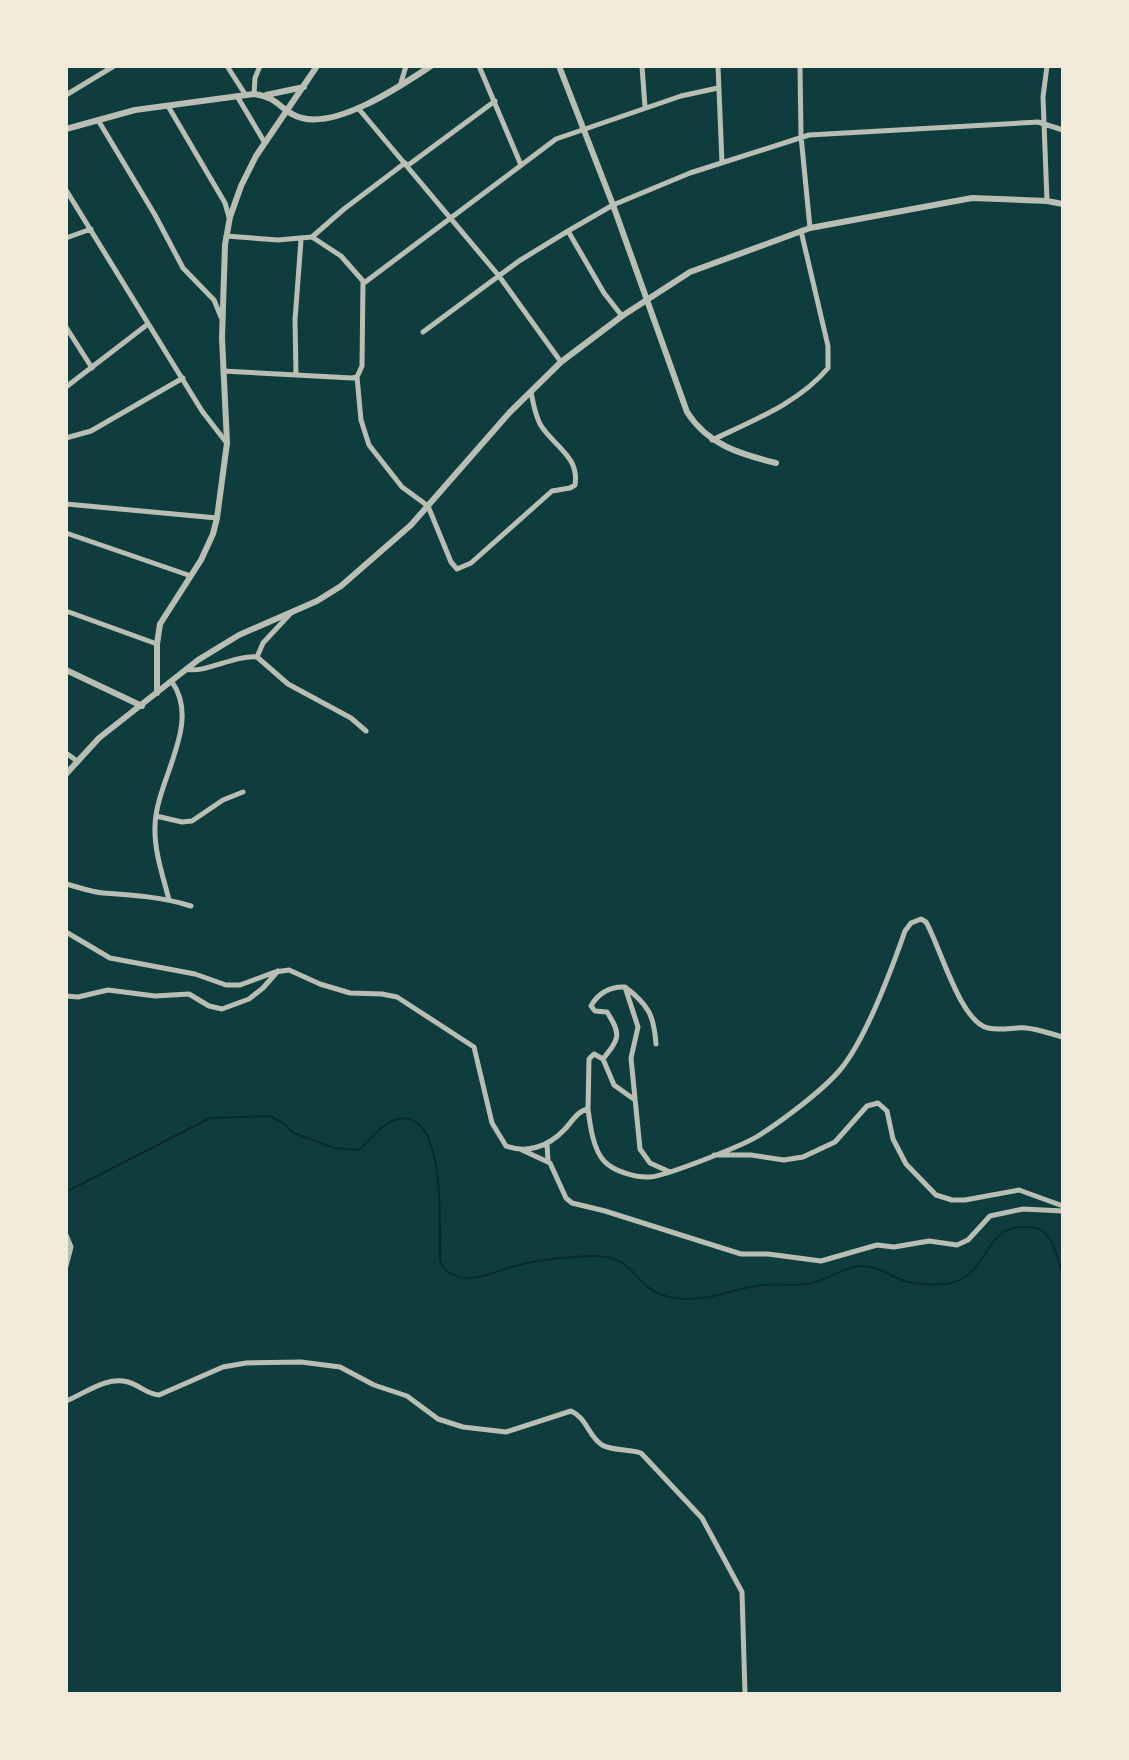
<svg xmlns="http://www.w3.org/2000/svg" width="1129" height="1760" font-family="Inter,sans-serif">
<rect width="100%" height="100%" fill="#0f3d3e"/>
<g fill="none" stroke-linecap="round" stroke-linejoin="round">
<!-- stream -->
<path stroke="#0a2a2b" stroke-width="2" d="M66,1192L210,1118L270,1116L283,1123L294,1133L334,1148L359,1150C369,1141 383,1122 398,1119C448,1108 439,1233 440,1260C444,1272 455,1278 468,1278C485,1278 499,1270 515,1266C540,1259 567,1257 593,1256C640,1255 632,1292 674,1298C709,1303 731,1288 763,1285C779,1283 796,1287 812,1283C830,1280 843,1266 862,1266C877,1266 889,1275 902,1280C914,1284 931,1285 944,1284C995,1279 978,1218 1035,1228C1054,1231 1059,1262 1063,1278"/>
<!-- minor -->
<path stroke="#b8beb3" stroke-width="5" d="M227,66L245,94
M479,66L521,165
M642,66L645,107
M718,66L722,163
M800,66L801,136L810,228
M400,86L406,66
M254,94L255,78L260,66
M66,95L114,66
M237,96L265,143
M168,106L225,203L229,217
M358,108L499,276L561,362
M98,120L155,215L183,268L214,300L221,317
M407,166L495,101
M66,190L202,411L226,442
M1047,201L1043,97L1047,66
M568,231L604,293L622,316
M226,236L278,240L312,237L344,209L405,163
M66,238L91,229
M364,283L556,139L681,96L718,88
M66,327L92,368
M423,332L519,261L568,231L613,205L690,173L809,135L1038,122L1063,130
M223,371L352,378L357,377L362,366L363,281L341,256L312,237
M296,374L295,320L301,240
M357,377L361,420L369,445L402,487L428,506L451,562L457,569L471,563L552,491L570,488L575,485C580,456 552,445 540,424C535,414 533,403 531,392
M66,387L148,324
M66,438L91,431L183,378
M712,440C752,421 799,403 828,368V346L801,231
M66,504L217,518
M66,533L191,576
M66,611L157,644
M257,657L263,643L290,614
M186,669C205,674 233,655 257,657L288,684L351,718L366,731
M66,753L77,761
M156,816L182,822L192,821L223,800L243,792
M66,884C78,887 91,892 103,893C133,895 163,897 191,906
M169,900C163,876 154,851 155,826C156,780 202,724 172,682
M66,932L110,958L195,974L226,985H240L275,972L289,970L320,984L350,993L382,994L397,997L474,1047L492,1123L506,1146C527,1154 549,1146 564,1130C572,1122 577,1111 588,1109C590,1125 593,1149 604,1161C613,1171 636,1178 650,1177C666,1176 744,1145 758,1136C782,1121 822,1091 840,1070C866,1039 891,971 905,931L911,923L921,919L926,922C940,946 960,1022 988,1028C1001,1031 1014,1027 1026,1028C1038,1029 1051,1034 1063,1037
M625,987L638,1027L631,1058L640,1149L650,1163L670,1172
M66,996L78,997L108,990L155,996L189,994L209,1006L222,1009L249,999L263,988L278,971
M603,1059C619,1039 622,1035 607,1012L595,1011L591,1006C598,993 611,986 625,987C649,1005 654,1016 656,1044
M588,1109L589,1059L594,1054L603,1059L614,1085L635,1100
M547,1143L548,1162
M522,1150L550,1163L566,1198L572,1203L605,1211L741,1254H768L821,1261L877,1245L894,1247L929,1241L957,1245L968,1240L990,1216L1023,1209L1063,1211
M714,1155H751L784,1160L803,1157L835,1142L867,1106L878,1103L887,1111L893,1139L906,1164L936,1195L952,1200H965L1019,1190L1063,1206
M66,1235L71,1247L66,1266
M66,1401C86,1393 106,1376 128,1382C139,1385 147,1394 159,1395L223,1367L246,1363L301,1362L340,1367L374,1385L407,1396L438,1419L463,1427L506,1432L571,1411C587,1418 588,1436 602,1445C613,1451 629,1449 641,1453L702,1518L742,1592L745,1694"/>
<!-- tertiary -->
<path stroke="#b8beb3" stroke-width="6" d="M559,66L613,205L687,412C708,445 740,454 776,463
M266,95L304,87
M66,129L135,110L254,94C280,97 281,113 302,118C339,128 402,85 431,66
M66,670L142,706
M157,693V644L160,624L201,560L213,534L217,518L227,443L222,338L225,245L230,217L241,186L256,156L317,66
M66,774L99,738L198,660L239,635L317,601L341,586L411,525L510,412L561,362L622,316L690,272L810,228L972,198L1047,201L1063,204"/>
</g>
<!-- border -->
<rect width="1129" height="1760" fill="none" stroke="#f1e9da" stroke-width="136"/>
</svg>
